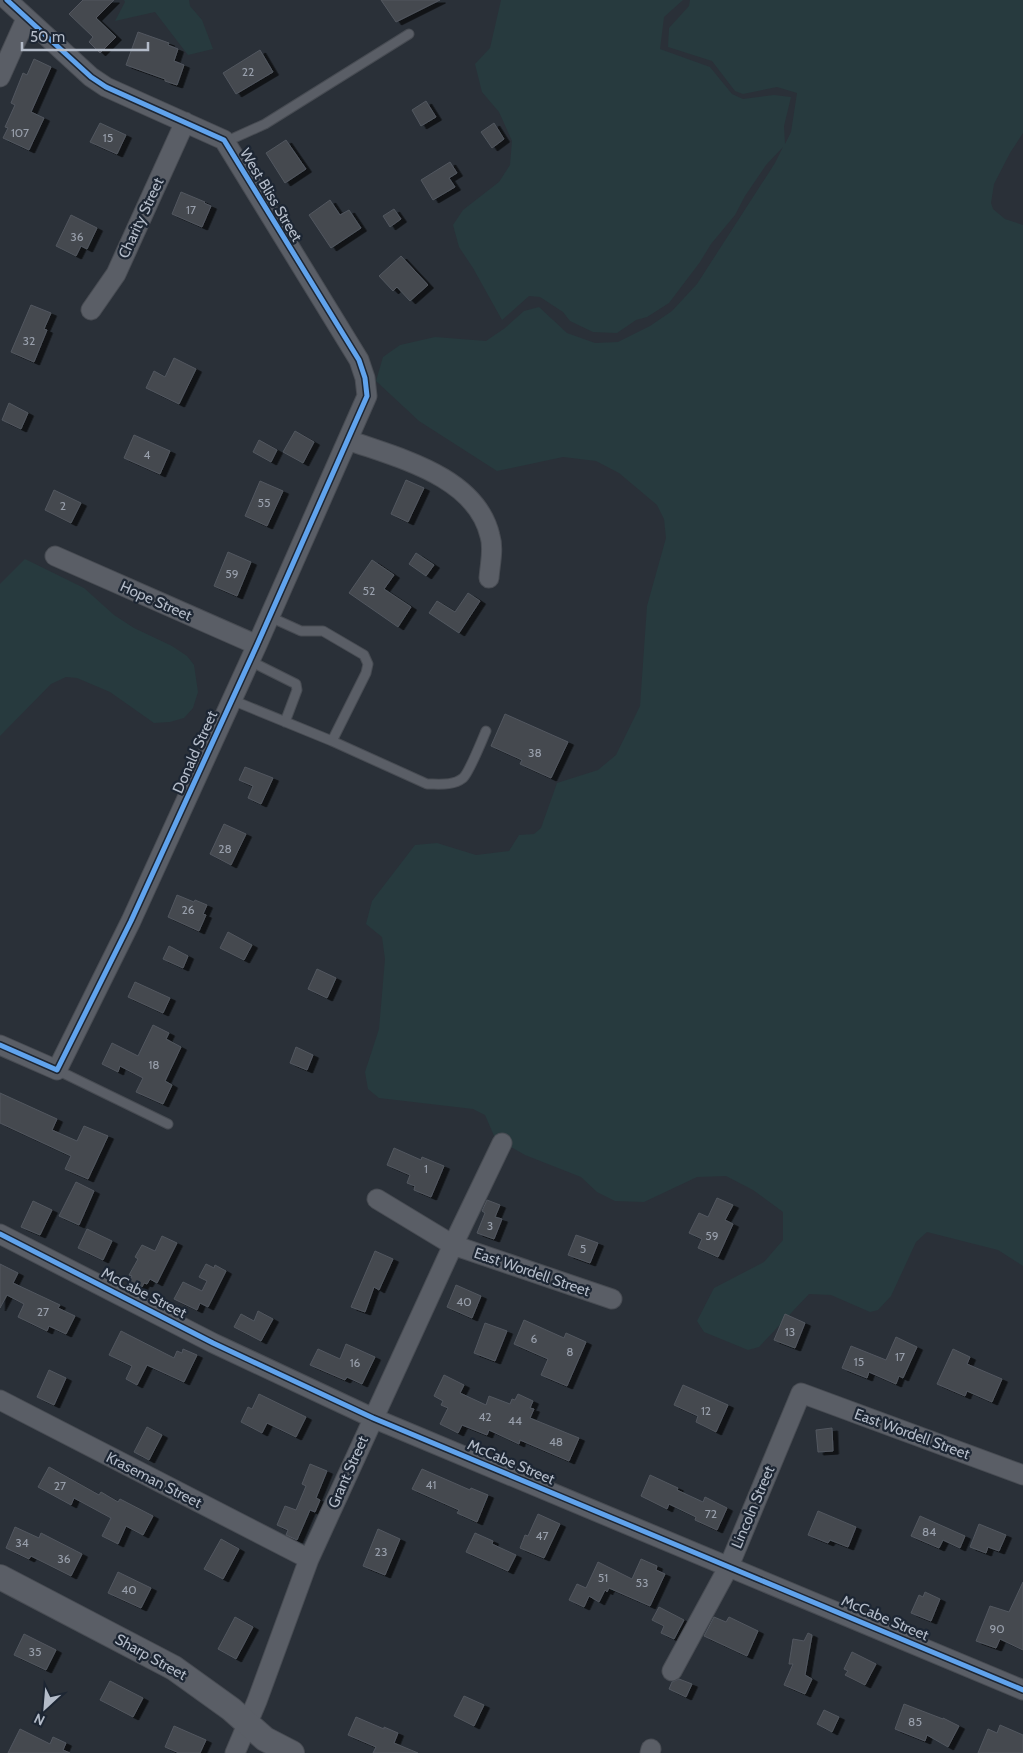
<svg xmlns="http://www.w3.org/2000/svg" width="1023" height="1753" font-family="Cabin,sans-serif">
<defs>
<filter id="shadow"><feDropShadow dx="5.5" dy="3" stdDeviation="0" flood-color="#0009"/></filter>
</defs>
<rect width="100%" height="100%" fill="#2a3038"/>
<!-- green -->
<path fill="#273a3e" d="M124,0H189L190,6L202,20L213,49L188,55L155,12L115,21L125,2Z
M501,0H683L664,17L660,49L710,67L732,94L743,99L774,95L791,97L784,126L785,144L791,132L797,93L777,87L743,94L735,91L712,61L668,47L669,28L689,6L690,0H1023V133L1010,153L994,184L991,203L993,209L1005,219L1023,225V1266L998,1250L927,1232L916,1242L891,1296L878,1310L870,1312L831,1295L809,1294L759,1347L748,1350L704,1332L697,1321L714,1288L764,1262L783,1240V1212L753,1190L726,1176L697,1177L644,1202L615,1201L597,1192L581,1177L525,1155L495,1138L485,1115L473,1109L379,1098L368,1089L365,1072L379,1029L385,959L382,937L366,924L372,901L415,845L437,843L476,855L509,851L519,835L534,834L541,828L557,783L598,770L616,755L640,706L647,606L666,538L664,519L657,505L619,473L596,461L563,457L497,471L419,421L376,381L383,357L400,345L435,337L486,341L505,328L524,311L539,307L567,333L595,343L618,342L650,326L672,311L697,284L775,163L783,147L766,165L745,196L735,215L711,244L700,262L669,303L647,317L636,320L617,333L593,332L570,321L563,312L540,297L529,296L502,320L473,268L459,247L453,225L463,210L499,182L510,165L512,141L499,112L482,92L475,64L490,48Z
M25,559L84,588L114,615L134,628L172,646L187,656L194,665L198,692L193,708L184,718L170,722L154,723L110,692L77,678L66,677L51,684L0,736V584Z"/>
<!-- building -->
<path fill="#444950" stroke="#52575f" filter="url(#shadow)" d="M83,0H114L96,18L116,37L100,53L89,42L93,37L69,14Z
M381,0H440L396,22Z
M138,32L169,43L168,45L178,49L174,61L184,65L177,85L165,81V79L126,65Z
M260,50L273,72L236,94L223,73Z
M34,59L51,67L31,112L44,118L29,150L3,138L8,128L5,127L15,105L11,103L23,73L27,75Z
M426,101L436,117L421,126L412,110Z
M100,123L126,135L117,154L90,142Z
M494,123L504,139L492,148L481,132Z
M286,140L306,169L285,183L266,153Z
M450,162L457,173L449,178L455,187L433,200L421,180Z
M181,192L205,202L204,203L211,206L202,227L172,214Z
M330,200L340,215L349,210L361,228L331,248L309,215Z
M394,209L401,219L390,227L383,216Z
M71,215L97,228L87,249L81,246L76,256L56,246Z
M401,256L428,285L410,301L397,287L393,291L379,276Z
M31,305L51,313L44,329L47,330L34,362L11,352Z
M174,358L196,369L179,404L146,388L154,371L165,377Z
M9,403L28,413L21,429L2,420Z
M295,431L314,442L303,463L283,452Z
M134,435L170,451L160,474L124,458Z
M259,440L277,450L271,462L253,452Z
M406,480L424,488L408,522L391,514Z
M260,481L283,491L267,526L245,516Z
M54,490L81,503L71,523L45,510Z
M228,552L251,562L237,596L214,586Z
M416,553L434,565L426,576L409,564Z
M372,560L394,575L384,589L411,607L398,627L349,593Z
M468,593L480,601L459,633L429,613L437,601L455,612Z
M505,714L568,742L551,778L520,764L522,760L491,746Z
M245,767L273,778L261,804L248,798L253,786L239,780Z
M224,824L246,834L231,865L210,854Z
M177,895L194,902L195,900L207,905L203,914L206,915L199,931L168,917Z
M228,932L252,945L244,960L220,948Z
M169,946L188,956L183,968L163,959Z
M317,969L336,978L327,998L308,989Z
M135,982L170,998L163,1013L128,997Z
M153,1025L169,1033L166,1039L181,1047L165,1081L172,1085L163,1104L136,1092L143,1078L120,1066L118,1072L102,1064L112,1043L138,1056Z
M296,1047L313,1055L307,1070L290,1063Z
M0,1093L57,1119L52,1130L77,1141L84,1126L108,1136L88,1179L65,1169L71,1156L0,1123Z
M394,1148L421,1160L422,1157L444,1166L431,1197L414,1190L415,1186L407,1183L410,1175L387,1165Z
M76,1182L94,1191L79,1225L59,1216Z
M717,1198L733,1205L725,1220L733,1224L718,1257L698,1248L702,1239L689,1233L699,1213L708,1217Z
M487,1200L500,1205L495,1217L502,1219L494,1239L477,1233L485,1213L482,1211Z
M33,1201L52,1210L40,1235L21,1227Z
M87,1229L112,1241L103,1260L78,1248Z
M576,1235L598,1243L590,1263L568,1255Z
M162,1236L177,1243L157,1283L150,1279L147,1284L144,1283L142,1287L129,1281L132,1276L129,1275L138,1259L135,1257L142,1245L155,1251Z
M375,1251L393,1259L379,1290L374,1287L365,1312L351,1307Z
M0,1264L18,1273L13,1283L60,1305L58,1308L75,1316L66,1334L49,1326L47,1331L18,1317L24,1304L7,1295L0,1308Z
M206,1264L214,1268L215,1265L226,1271L208,1307L200,1303L197,1310L174,1299L183,1282L202,1291L207,1281L199,1277Z
M456,1285L481,1296L472,1318L447,1307Z
M258,1311L273,1319L261,1341L234,1327L241,1314L254,1321Z
M785,1314L805,1323L795,1348L774,1340Z
M524,1320L564,1338L566,1333L586,1342L567,1386L541,1375L548,1359L514,1344Z
M485,1323L507,1331L495,1361L474,1353Z
M121,1331L174,1358L177,1351L182,1353L183,1349L197,1355L184,1382L147,1365L137,1385L126,1379L132,1366L109,1355Z
M896,1337L917,1347L903,1378L899,1376L896,1384L869,1372L867,1378L842,1368L851,1346L886,1360Z
M346,1344L375,1357L362,1384L347,1377L345,1380L310,1365L318,1349L340,1359Z
M953,1349L970,1357L967,1364L1002,1379L992,1402L967,1391L965,1396L937,1384Z
M49,1370L66,1378L54,1405L37,1397Z
M444,1375L464,1385L460,1393L486,1405L489,1396L510,1404L512,1399L515,1400L518,1394L533,1401L530,1408L534,1409L530,1418L579,1438L569,1461L520,1440L519,1444L489,1430L487,1435L462,1425L458,1433L440,1424L448,1408L441,1405L443,1401L434,1396Z
M683,1385L728,1405L716,1432L696,1422L698,1416L674,1405Z
M259,1394L306,1417L296,1437L267,1423L262,1433L241,1422L248,1407L252,1409Z
M147,1427L162,1435L149,1460L134,1452Z
M832,1428L833,1451L818,1452L816,1430Z
M310,1464L327,1471L316,1498L320,1500L315,1512L310,1510L297,1540L286,1535L288,1530L277,1525L285,1506L296,1510L306,1486L302,1484Z
M49,1467L99,1495L101,1492L118,1502L120,1499L153,1516L143,1535L126,1526L118,1544L102,1536L111,1518L74,1498L71,1505L38,1487Z
M422,1469L470,1490L471,1488L488,1495L477,1522L457,1513L459,1510L412,1489Z
M650,1475L678,1488L677,1490L703,1502L705,1497L727,1508L717,1530L695,1520L696,1517L669,1504L667,1509L641,1496Z
M818,1511L856,1527L848,1547L830,1540L828,1543L808,1535Z
M538,1514L560,1524L544,1558L520,1548L525,1535L528,1536Z
M920,1516L965,1536L960,1548L943,1540L939,1548L911,1536Z
M979,1524L1006,1535L999,1551L988,1547L986,1553L970,1547Z
M15,1527L39,1538L41,1533L82,1554L71,1576L31,1556L29,1559L6,1548Z
M378,1529L400,1539L385,1575L363,1566Z
M475,1533L493,1541L492,1544L516,1555L508,1571L466,1552Z
M221,1539L239,1549L223,1579L204,1569Z
M641,1559L657,1566L656,1570L665,1574L650,1606L609,1588L607,1592L605,1590L599,1602L589,1596L584,1607L569,1600L577,1584L586,1588L598,1562L632,1579Z
M118,1572L151,1588L141,1608L108,1593Z
M1023,1582V1650L1000,1639L996,1648L976,1641L990,1606L1009,1612Z
M925,1592L940,1599L931,1621L911,1613L919,1595L923,1597Z
M659,1607L684,1620L674,1639L661,1633L664,1626L652,1620Z
M235,1617L253,1627L236,1659L218,1649Z
M714,1617L726,1622L729,1617L758,1631L747,1656L704,1636Z
M808,1633L812,1635L805,1675L812,1679L805,1694L784,1685L793,1664H789L793,1639L804,1641Z
M24,1634L56,1650L46,1670L14,1655Z
M852,1652L876,1664L865,1685L845,1675L848,1671L844,1669Z
M679,1679L692,1684L686,1697L669,1689L672,1682Z
M110,1681L143,1698L133,1717L100,1700Z
M464,1696L484,1705L474,1726L454,1716Z
M904,1704L943,1719V1718L959,1726L948,1747L927,1735L925,1741L895,1729Z
M824,1710L839,1717L832,1732L817,1724Z
M356,1717L384,1729V1727L398,1733L394,1743L418,1753H373L376,1747L348,1735Z
M1000,1725L1023,1735V1753H978L988,1729L997,1733Z
M174,1726L206,1740L200,1753H179L165,1747Z
M20,1729L50,1744L53,1737L66,1743L63,1750L70,1753H8Z"/>
<g fill="none" stroke-linecap="round" stroke-linejoin="round">
<!-- service casing -->
<g stroke="#484c53" stroke-width="11">
<path id="service" d="M225,142L265,124L409,34
M270,617L301,631H323L364,655L368,664L366,673L332,741
M250,661L296,684L297,690L285,722
M232,700L332,741L427,784C439,784 453,786 463,778C469,773 482,740 486,731
M57,1070L168,1124"/>
</g>
<!-- minor casing -->
<g stroke="#484c53" stroke-width="21">
<path id="minor" d="M0,77L26,19
M91,310L116,274L185,122
M348,440C398,458 476,476 490,536C494,549 490,564 489,578
M55,556L257,645
M0,1045L57,1070L131,921L257,645L367,396L365,378L359,360L224,140L106,87L91,77L7,0
M377,1199L453,1245L612,1299
M0,1234L213,1343L373,1418L1023,1690
M0,1400L309,1559
M672,1671L729,1566L801,1393L1023,1475
M235,1753L257,1701L309,1559L453,1245L502,1143
M650,1753L651,1749"/>
</g>
<!-- tertiary casing -->
<g stroke="#484c53" stroke-width="26">
<path id="tertiary" d="M0,1577L174,1668L231,1709L265,1739L292,1753"/>
</g>
<!-- service -->
<use href="#service" stroke="#5a5e66" stroke-width="9"/>
<!-- minor -->
<use href="#minor" stroke="#5a5e66" stroke-width="19"/>
<!-- tertiary -->
<use href="#tertiary" stroke="#5a5e66" stroke-width="24"/>
<!-- cycleway casing -->
<g stroke="#1d2633" stroke-width="8">
<path id="cycleway" d="M0,1045L57,1070L131,921L257,645L367,396L365,378L359,360L224,140L106,87L91,77L7,0
M0,1234L213,1343L373,1418L1023,1690"/>
</g>
<!-- cycleway -->
<use href="#cycleway" stroke="#60a3ed" stroke-width="5"/>
</g>
<g text-anchor="middle" stroke-width="4.5" stroke-linejoin="round" paint-order="stroke">
<!-- number labels -->
<g font-size="12" fill="#989fab">
<text x="248" y="76">22</text>
<text x="20" y="137">107</text>
<text x="108" y="142">15</text>
<text x="191" y="214">17</text>
<text x="77" y="241">36</text>
<text x="29" y="345">32</text>
<text x="147" y="459">4</text>
<text x="264" y="507">55</text>
<text x="63" y="510">2</text>
<text x="232" y="578">59</text>
<text x="369" y="595">52</text>
<text x="535" y="757">38</text>
<text x="225" y="853">28</text>
<text x="188" y="914">26</text>
<text x="154" y="1069">18</text>
<text x="426" y="1173">1</text>
<text x="490" y="1230">3</text>
<text x="712" y="1240">59</text>
<text x="583" y="1253">5</text>
<text x="464" y="1306">40</text>
<text x="43" y="1316">27</text>
<text x="790" y="1336">13</text>
<text x="534" y="1343">6</text>
<text x="570" y="1356">8</text>
<text x="900" y="1361">17</text>
<text x="859" y="1366">15</text>
<text x="355" y="1367">16</text>
<text x="706" y="1415">12</text>
<text x="485" y="1421">42</text>
<text x="515" y="1425">44</text>
<text x="556" y="1446">48</text>
<text x="431" y="1489">41</text>
<text x="60" y="1490">27</text>
<text x="711" y="1518">72</text>
<text x="929" y="1536">84</text>
<text x="542" y="1540">47</text>
<text x="22" y="1547">34</text>
<text x="381" y="1556">23</text>
<text x="64" y="1563">36</text>
<text x="603" y="1582">51</text>
<text x="642" y="1587">53</text>
<text x="129" y="1594">40</text>
<text x="997" y="1633">90</text>
<text x="35" y="1656">35</text>
<text x="915" y="1726">85</text>
</g>
<!-- street labels -->
<g font-size="15" fill="#b4bcc9" stroke="#1d2633">
<text transform="translate(271 195) rotate(59)" y="5">West Bliss Street</text>
<text transform="translate(141 218) rotate(-65)" y="5">Charity Street</text>
<text transform="translate(156 601) rotate(24)" y="5">Hope Street</text>
<text transform="translate(195 752) rotate(-66)" y="5">Donald Street</text>
<text transform="translate(532 1272) rotate(19)" y="5">East Wordell Street</text>
<text transform="translate(144 1293) rotate(27)" y="5">McCabe Street</text>
<text transform="translate(912 1434) rotate(20)" y="5">East Wordell Street</text>
<text transform="translate(511 1462) rotate(23)" y="5">McCabe Street</text>
<text transform="translate(348 1472) rotate(-66)" y="5">Grant Street</text>
<text transform="translate(154 1480) rotate(27)" y="5">Kraseman Street</text>
<text transform="translate(753 1507) rotate(-67)" y="5">Lincoln Street</text>
<text transform="translate(885 1618) rotate(23)" y="5">McCabe Street</text>
<text transform="translate(151 1657) rotate(29)" y="5">Sharp Street</text>
</g>
</g>
<!-- north arrow -->
<g transform="translate(45 1708) rotate(206)" stroke="#1d2633" stroke-width="4" paint-order="stroke">
<path d="M0-4L9 19L0 12L-9 19Z" fill="#b4bcc9"/>
<text y="-8" font-size="14" font-weight="bold" text-anchor="middle" fill="#b4bcc9">N</text>
</g>
<!-- scale -->
<path d="M22 42v8h126v-8" fill="none" stroke="#b4bcc9" stroke-width="2.5"/>
<text x="30" y="42" font-size="15" fill="#b4bcc9" stroke="#1d2633" stroke-width="4" paint-order="stroke">50 m</text>
</svg>
